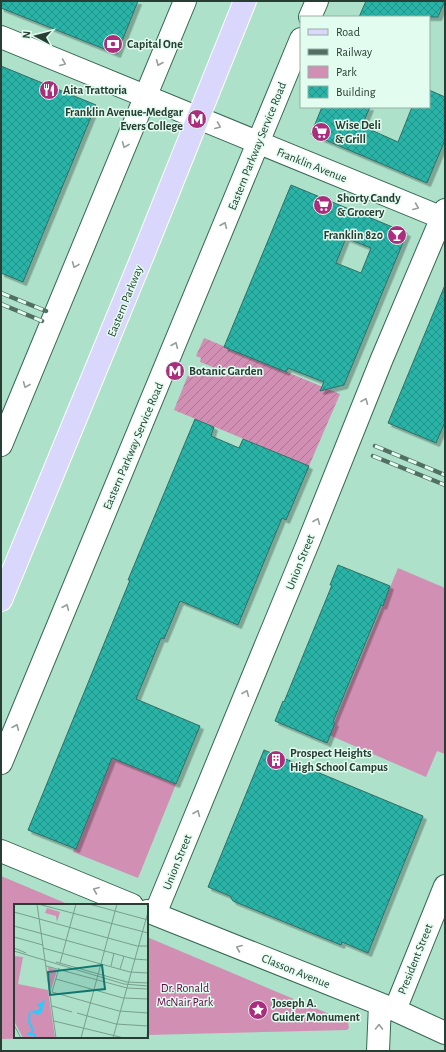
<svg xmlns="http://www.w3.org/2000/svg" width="446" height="1052" font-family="'Alegreya Sans',sans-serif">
<defs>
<pattern id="garden-furrows" width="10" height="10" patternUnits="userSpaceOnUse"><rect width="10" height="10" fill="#d18fb3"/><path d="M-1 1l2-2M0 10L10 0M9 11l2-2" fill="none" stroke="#aa7692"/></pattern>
<pattern id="building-cross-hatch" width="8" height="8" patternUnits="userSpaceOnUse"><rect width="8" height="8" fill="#29b3a7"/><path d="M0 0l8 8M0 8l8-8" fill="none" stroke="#239389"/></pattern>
<filter id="shadow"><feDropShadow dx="3.5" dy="3.5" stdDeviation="0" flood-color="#0004"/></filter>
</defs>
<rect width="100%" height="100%" fill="#ade1ca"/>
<!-- park -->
<path fill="#d18fb3" d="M398,568L445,588V754L437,751L426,777L329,735Z
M112,758L176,784L138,878L73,852Z
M1,876L70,905H15V1037H76L1,1039Z
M147,937L346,1021L348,1022L349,1028L347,1030L147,1035Z"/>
<!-- garden -->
<path fill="url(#garden-furrows)" d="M204,338L340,394L309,466L174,410L190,370L196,372L198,369L210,374L213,367L200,362L201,358L196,356Z"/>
<!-- building -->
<path fill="url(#building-cross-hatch)" stroke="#326d66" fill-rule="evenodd" filter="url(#shadow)" d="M1,1H138L117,54L1,8Z
M366,1H445L438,17H359Z
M1,66L96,105L23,282L1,273Z
M429,90L445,97V140L427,183L311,134L322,107H370L362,126L398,142L412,107H429Z
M291,185L407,233L344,385L320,391L324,382L288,368L286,372L224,347ZM346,238L371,248L361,273L336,263Z
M445,285V422L436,443L388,423Z
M195,419L214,427L211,436L239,448L243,439L309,466L286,520L282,518L238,625L180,601L164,639L161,638L136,699L200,726L176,784L112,758L76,849L28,830L130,580H128Z
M338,565L390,586L383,606L381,605L333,722L335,723L327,743L275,721L283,701L284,702L332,585H330Z
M264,750L423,816L368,953L342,942L341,945L233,901L230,896L208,887Z"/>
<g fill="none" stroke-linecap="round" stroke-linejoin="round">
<!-- minor casing -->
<g stroke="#366753" stroke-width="24">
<path id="minor" d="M310,17L317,1
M1,37L445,219
M1,445L185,1
M1,763L301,39
M1,851L132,905
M147,911L395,1010L445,1033
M155,914L308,543L381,361L445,210
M395,1010L445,886
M378,1051L380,1004"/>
</g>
<!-- major casing -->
<g stroke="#fff" stroke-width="24">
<path id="major" d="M1,600L143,255L245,1"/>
</g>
<!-- minor -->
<use href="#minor" stroke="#fff" stroke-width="22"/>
<!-- major -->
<use href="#major" stroke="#d9d8fc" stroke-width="22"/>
<!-- rail casing -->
<g stroke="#516f62" stroke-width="4.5">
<path id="rail" d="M1,293L46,311
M1,304L42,321
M375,446L445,475
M373,456L445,485"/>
</g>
<!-- rail -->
<use href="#rail" stroke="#e2fcef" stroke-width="3" stroke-dasharray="9" stroke-linecap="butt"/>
</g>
<!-- one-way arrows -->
<defs><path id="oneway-chevron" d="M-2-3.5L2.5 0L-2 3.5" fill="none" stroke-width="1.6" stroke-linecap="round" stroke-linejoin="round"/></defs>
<g stroke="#949e9a">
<use href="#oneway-chevron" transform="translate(63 63) rotate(22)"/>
<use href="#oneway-chevron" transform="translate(159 63) rotate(113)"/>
<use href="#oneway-chevron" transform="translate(218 126) rotate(22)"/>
<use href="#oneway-chevron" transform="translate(125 145) rotate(112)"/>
<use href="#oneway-chevron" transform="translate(416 207) rotate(22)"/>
<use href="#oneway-chevron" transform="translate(224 225) rotate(-67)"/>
<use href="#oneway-chevron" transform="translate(75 265) rotate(112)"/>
<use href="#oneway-chevron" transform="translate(175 345) rotate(-67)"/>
<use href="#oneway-chevron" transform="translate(26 385) rotate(112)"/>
<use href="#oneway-chevron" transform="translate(365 401) rotate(-68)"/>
<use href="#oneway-chevron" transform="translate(317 521) rotate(-68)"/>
<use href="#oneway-chevron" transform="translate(66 607) rotate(-67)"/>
<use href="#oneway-chevron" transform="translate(246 693) rotate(-68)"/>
<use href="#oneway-chevron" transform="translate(16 727) rotate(-67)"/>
<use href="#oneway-chevron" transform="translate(197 813) rotate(-68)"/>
<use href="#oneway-chevron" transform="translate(96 890) rotate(-158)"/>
<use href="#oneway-chevron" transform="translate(239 948) rotate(-158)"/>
<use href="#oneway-chevron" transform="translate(379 1027) rotate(-89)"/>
</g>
<!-- icons -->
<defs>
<g id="bank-disc" transform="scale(1)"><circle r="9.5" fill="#ab2d7e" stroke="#e2fcef"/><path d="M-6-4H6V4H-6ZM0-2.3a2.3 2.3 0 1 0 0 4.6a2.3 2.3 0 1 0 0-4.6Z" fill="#fff"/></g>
<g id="restaurant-disc" transform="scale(1)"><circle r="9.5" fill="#ab2d7e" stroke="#e2fcef"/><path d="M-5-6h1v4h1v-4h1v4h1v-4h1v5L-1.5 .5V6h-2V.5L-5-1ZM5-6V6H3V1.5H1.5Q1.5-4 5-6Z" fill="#fff"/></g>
<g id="metro-disc" transform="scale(1)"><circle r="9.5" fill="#ab2d7e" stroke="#e2fcef"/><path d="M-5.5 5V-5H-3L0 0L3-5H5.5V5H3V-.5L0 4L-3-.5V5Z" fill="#fff"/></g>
<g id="supermarket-disc" transform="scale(1)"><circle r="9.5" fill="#ab2d7e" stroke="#e2fcef"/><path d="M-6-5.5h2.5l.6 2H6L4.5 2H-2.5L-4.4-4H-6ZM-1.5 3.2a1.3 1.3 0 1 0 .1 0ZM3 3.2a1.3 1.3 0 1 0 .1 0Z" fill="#fff"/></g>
<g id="bar-disc" transform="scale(1)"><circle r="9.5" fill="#ab2d7e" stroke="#e2fcef"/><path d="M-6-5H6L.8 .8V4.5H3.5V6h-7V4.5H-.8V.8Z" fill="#fff"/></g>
<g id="building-disc" transform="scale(1)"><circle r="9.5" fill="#ab2d7e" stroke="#e2fcef"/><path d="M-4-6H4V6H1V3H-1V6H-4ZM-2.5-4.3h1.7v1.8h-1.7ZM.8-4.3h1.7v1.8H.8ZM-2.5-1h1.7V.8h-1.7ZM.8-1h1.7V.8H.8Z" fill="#fff"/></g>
<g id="sight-disc" transform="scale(1)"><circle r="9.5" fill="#ab2d7e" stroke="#e2fcef"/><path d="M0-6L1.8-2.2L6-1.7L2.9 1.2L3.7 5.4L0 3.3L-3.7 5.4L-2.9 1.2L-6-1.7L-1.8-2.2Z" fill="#fff"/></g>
</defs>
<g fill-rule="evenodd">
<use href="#bank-disc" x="113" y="44"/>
<use href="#restaurant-disc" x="49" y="90"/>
<use href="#metro-disc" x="197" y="119"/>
<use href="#supermarket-disc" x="321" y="132"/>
<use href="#supermarket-disc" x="323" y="205"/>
<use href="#bar-disc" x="397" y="235"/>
<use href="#metro-disc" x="175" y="371"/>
<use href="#building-disc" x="276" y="760"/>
<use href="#sight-disc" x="258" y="1010"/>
</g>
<g text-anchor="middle" stroke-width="3" stroke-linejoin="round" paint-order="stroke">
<!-- poi labels -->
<g font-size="12" font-weight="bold" fill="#283d34" stroke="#e2fcef" text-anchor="start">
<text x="127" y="48">Capital One</text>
<text x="63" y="94">Aita Trattoria</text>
<text x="183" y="116" text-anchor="end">Franklin Avenue-Medgar<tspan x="183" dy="14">Evers College</tspan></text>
<text x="335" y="129">Wise Deli<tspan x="335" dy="14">&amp; Grill</tspan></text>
<text x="337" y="202">Shorty Candy<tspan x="337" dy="14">&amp; Grocery</tspan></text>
<text x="383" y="239" text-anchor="end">Franklin 820</text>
<text x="189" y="375">Botanic Garden</text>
<text x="290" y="757">Prospect Heights<tspan x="290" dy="14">High School Campus</tspan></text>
<text x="272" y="1007">Joseph A.<tspan x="272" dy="14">Guider Monument</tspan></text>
</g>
<!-- street labels -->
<g font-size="12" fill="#283d34" stroke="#e2fcef">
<text transform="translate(257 146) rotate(-68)" y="4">Eastern Parkway Service Road</text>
<text transform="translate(312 165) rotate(22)" y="4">Franklin Avenue</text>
<text transform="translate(125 301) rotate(-68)" y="4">Eastern Parkway</text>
<text transform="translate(133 446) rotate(-67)" y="4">Eastern Parkway Service Road</text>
<text transform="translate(300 562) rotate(-68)" y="4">Union Street</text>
<text transform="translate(177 862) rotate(-68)" y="4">Union Street</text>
<text transform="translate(415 959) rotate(-68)" y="4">President Street</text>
<text transform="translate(296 971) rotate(22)" y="4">Classon Avenue</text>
</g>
<!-- park labels -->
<g font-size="12" fill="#620445" stroke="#e2fcef">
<text x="185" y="992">Dr. Ronald<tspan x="185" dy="14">McNair Park</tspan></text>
</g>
</g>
<!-- overview -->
<g transform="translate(14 904)">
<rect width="134" height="134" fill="#ade1ca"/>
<path d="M33,4L46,8L43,18L42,12L31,9ZM34,63L43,66L37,86Z" fill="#d18fb3"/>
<path d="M0,52L9,53L4,80L34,86L41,134H9L0,117Z" fill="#d18fb3"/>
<path d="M31,95L28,108L24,111L16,107L25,106L26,102H23V99L25,100Z" fill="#2acbfe"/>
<path fill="none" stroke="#2acbfe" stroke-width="2" d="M16,108L15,118L19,126L15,130H21V134"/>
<path fill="none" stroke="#789f8e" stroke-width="1" d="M23,0L42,134M24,0L134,29M75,0L134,16M0,8L123,42H134M0,22L120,55L134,56M0,33L29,41M0,44L12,49M29,44L116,68L134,69M0,47L110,80L134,82M42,58L113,78L134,79M46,59L62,0M32,62L113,84L134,85M97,62L100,49M106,65L110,52M42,75L109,94L134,95M38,88L105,107L134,109M38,88L45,64M38,102L58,108M63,109L102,120L134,122M40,117L110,134M0,121L7,134M67,134L103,0M99,134L134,8M133,134L134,120"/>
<path fill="#0f766e" fill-opacity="0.15" stroke="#0f766e" stroke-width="2" d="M88,61L91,85L36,91L34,68Z"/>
<rect width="134" height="134" fill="none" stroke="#283d34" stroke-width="2"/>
</g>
<!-- border -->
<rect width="446" height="1052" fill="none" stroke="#283d34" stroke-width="4"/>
<!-- legend -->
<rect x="300" y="16" width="130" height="92" fill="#e2fcef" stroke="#98b0a4"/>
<rect x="308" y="29" width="20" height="6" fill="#d9d8fc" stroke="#98b0a4"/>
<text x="336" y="36" font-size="12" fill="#283d34">Road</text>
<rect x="308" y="49" width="20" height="6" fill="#516f62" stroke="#98b0a4"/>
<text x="336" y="56" font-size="12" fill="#283d34">Railway</text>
<rect x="308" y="66" width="20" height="12" fill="#d18fb3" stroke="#98b0a4"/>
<text x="336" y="76" font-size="12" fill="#283d34">Park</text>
<rect x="308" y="86" width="20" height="12" fill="url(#building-cross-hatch)" stroke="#98b0a4"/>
<text x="336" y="96" font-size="12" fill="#283d34">Building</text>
<!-- north arrow -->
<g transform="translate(36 36) rotate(277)" stroke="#e2fcef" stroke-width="3" paint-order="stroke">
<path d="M0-3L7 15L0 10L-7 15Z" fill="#283d34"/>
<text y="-6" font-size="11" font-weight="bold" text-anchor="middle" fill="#283d34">N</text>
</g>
</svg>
